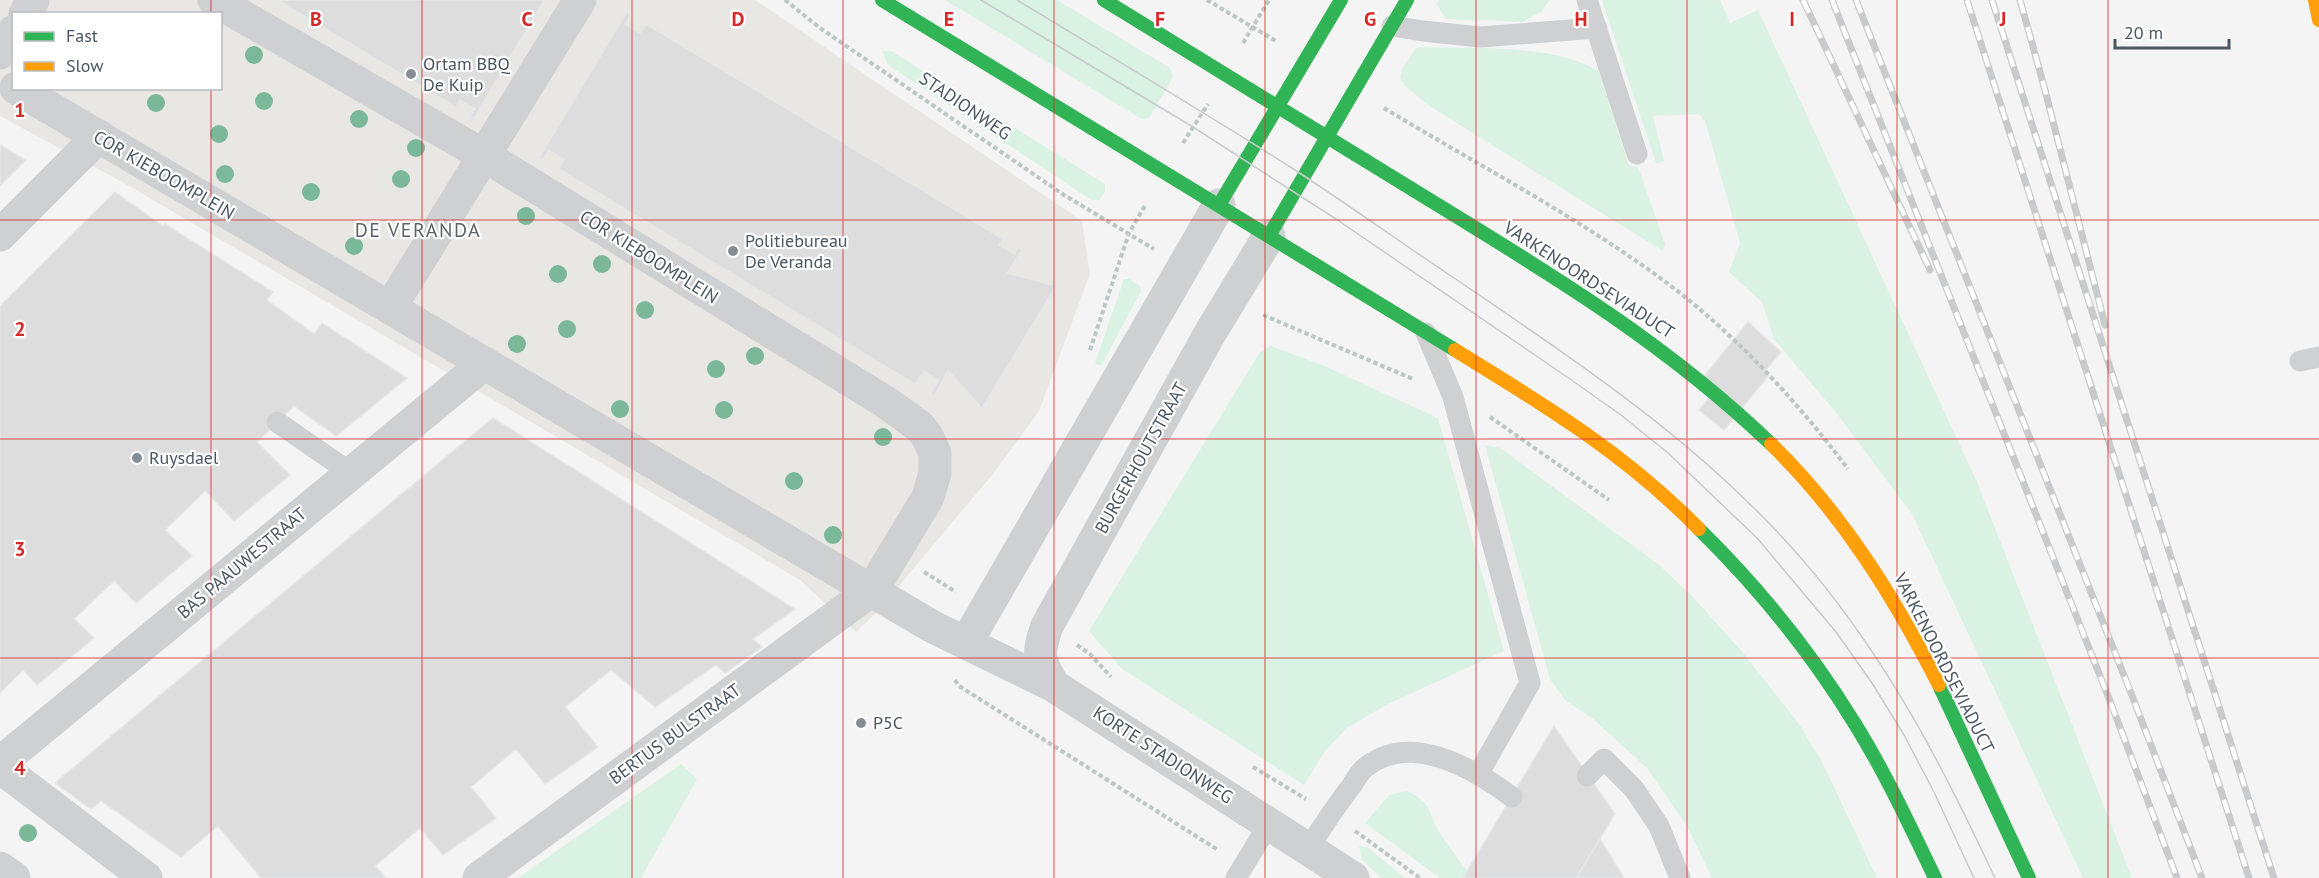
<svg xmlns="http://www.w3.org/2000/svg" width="2319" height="878" font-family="'PT Sans',sans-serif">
<rect width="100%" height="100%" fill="#f4f4f4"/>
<!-- commercial -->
<path fill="#e8e7e3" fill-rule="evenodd" d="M0,0H755L1082,221L1090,274L1039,411L993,474L876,613L856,632L800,580L124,183L0,116ZM14,14H220V88H14Z"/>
<!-- green -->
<path fill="#d9f2e3" d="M945,0H1057L1170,68L1173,77L1149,118L1142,119Z
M1439,0H1550L1541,12L1522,22L1446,19L1437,5Z
M1602,0H1720L1730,23L1758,10L1977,482L2132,878H2083L1912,514L1838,415L1774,339L1762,302L1729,272L1740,243L1705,121L1699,114L1653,116L1664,161L1656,163Z
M1417,47C1467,49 1558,43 1599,72L1629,166L1638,167L1665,244L1663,251L1431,107L1405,86L1400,78L1403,67Z
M882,51H891L1105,184V192L1099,200H1091L888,65Z
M1124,279H1129L1140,286L1141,291L1101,366L1095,363Z
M1271,346L1322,365L1438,418L1504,651L1388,704L1348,727L1325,751L1304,785L1122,669L1089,631L1260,352Z
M1485,445L1500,448L1658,564L1691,595L1744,654L1799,724L1822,762L1877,878H1712L1687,826L1647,768L1593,719L1565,700L1550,679Z
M681,764L697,779L641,878H518Z
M1407,791C1435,805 1427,814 1441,835C1451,850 1462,864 1473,878H1440L1365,823L1389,795Z
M1359,846L1367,847L1405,878H1382L1362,860Z"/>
<!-- building -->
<path fill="#ddddde" stroke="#e5e6e7" stroke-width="1.5" d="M278,0H544L474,118L470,116L475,109L460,100L456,107Z
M627,12L631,14L625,24L640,33L646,24L1003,239L999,245L1014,254L1018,247L1022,250L1007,273L1056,286L982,408L948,370L934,396L931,393L939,380L924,371L915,384L559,169L564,159L549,150L543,160L539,158Z
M0,145L26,160L0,186Z
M115,192L163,226L165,224L273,292L267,300L314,334L322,323L407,378L336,436L294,406L257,442L290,475L234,521L205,491L165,530L192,556L136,603L114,581L74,619L94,638L37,685L23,670L0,693V306Z
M1748,322L1781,352L1764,372L1768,376L1724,430L1699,410L1715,391L1701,380Z
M493,418L795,609L753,639L762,647L725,673L716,665L655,707L611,670L565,707L598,747L545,784L516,749L471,787L496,818L443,855L420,828L375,866L386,878H261L218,826L181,857L101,801L91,809L55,783Z
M1554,726L1615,814L1576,878H1463Z
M1600,839L1607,850L1624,878H1576Z"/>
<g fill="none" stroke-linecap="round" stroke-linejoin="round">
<!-- path -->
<path stroke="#bcc7c4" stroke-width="4" stroke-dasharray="4.5 3" stroke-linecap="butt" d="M785,0L820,28L1064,195L1154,249
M1207,0L1276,41
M1243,43L1269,0
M1384,108C1478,165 1578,217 1667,283C1736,335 1796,400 1848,469
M1183,143L1208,104
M1263,315L1413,379
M1090,350L1129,233L1146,204
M1490,417L1609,500
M924,572L956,592
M1077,645L1090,654L1111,677
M955,680L959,686L1218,850
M1253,767L1306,799
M1355,831L1420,878"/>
<!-- lane -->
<path stroke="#ced0d2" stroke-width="21" d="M1587,0L1637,154
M1392,26L1423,31L1480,37L1597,28
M1426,333L1453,397L1530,683L1479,773
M2300,361L2319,357
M277,422L351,473
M1587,776L1604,759L1634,789L1659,826L1680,878
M1308,849C1322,827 1336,806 1352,785C1356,779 1360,771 1366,767C1411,731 1474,769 1512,797
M1236,878L1269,824"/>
<!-- street -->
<path stroke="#ced0d2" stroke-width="33" d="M214,0L485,156L884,401L920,427L927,436L935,453V473L928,497L872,590L479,878
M25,14L33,0
M0,53L14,31
M16,88L933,627L1054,686L1353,878
M0,235L99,136
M390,308L580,0
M966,643L1219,205
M1054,686C1038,660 1037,655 1047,626L1209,335L1269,236
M0,763L485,363
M0,767L146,878
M0,868L14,878"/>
<!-- fast -->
<path stroke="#30b455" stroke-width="14" d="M882,0L1455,350
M1104,0C1214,67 1323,135 1433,202C1554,276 1668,345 1771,444
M1219,205L1341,0
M1269,236L1407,0
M1699,529C1758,587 1812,654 1855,724C1886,774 1910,826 1935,878
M1939,685L2029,878"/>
<!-- slow -->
<path stroke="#ff9f0a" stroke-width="14" d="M2315,0L2319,20
M1455,350C1543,404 1626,454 1699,529
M1771,444C1843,514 1894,597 1939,685"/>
<!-- tram -->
<path stroke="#c9cacc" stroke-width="1.5" d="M981,0L1193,127L1336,219L1570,379L1621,415L1668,453L1757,538L1836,632L1872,683L1904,735L1934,792L1974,878
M1017,0C1111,57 1206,113 1298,172C1353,208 1406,246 1460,282C1589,370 1712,451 1813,572C1892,668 1943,767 1995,878"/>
<!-- rail casing -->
<g stroke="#c9cacc" stroke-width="7">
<path id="rail" d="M1803,0L1930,270
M1832,0L2110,701L2177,878
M1856,0L2131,693L2202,878
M1967,0L2249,878
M1992,0L2274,878
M2020,0L2045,90L2105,325"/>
</g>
<!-- rail -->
<use href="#rail" stroke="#fff" stroke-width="4.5" stroke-dasharray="14" stroke-linecap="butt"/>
</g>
<!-- trees -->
<g fill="#7ab899">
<circle cx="254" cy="55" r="9"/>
<circle cx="264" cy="101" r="9"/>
<circle cx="156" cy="103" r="9"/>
<circle cx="359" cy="119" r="9"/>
<circle cx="219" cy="134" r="9"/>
<circle cx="416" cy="148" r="9"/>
<circle cx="225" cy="174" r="9"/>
<circle cx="401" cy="179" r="9"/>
<circle cx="311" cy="192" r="9"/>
<circle cx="526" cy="216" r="9"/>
<circle cx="354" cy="246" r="9"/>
<circle cx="602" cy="264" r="9"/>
<circle cx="558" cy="274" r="9"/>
<circle cx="645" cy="310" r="9"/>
<circle cx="567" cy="329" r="9"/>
<circle cx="517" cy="344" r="9"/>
<circle cx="755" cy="356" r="9"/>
<circle cx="716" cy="369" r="9"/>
<circle cx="620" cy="409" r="9"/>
<circle cx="724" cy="410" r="9"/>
<circle cx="883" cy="437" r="9"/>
<circle cx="794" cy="481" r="9"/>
<circle cx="833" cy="535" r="9"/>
<circle cx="28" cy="833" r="9"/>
</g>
<!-- grid -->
<path fill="none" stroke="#d62828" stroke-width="1.5" stroke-opacity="0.55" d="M211,0V14M422,0V878M632,0V878M843,0V878M1054,0V878M1265,0V878M1476,0V878M1687,0V878M1897,0V878M2108,0V878M211,88V878M0,220H2319M0,439H2319M0,658H2319"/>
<!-- markers -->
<g fill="#868d94" stroke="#fff" stroke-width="2">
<circle cx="411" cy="74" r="6"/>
<circle cx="733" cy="251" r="6"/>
<circle cx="137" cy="458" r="6"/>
<circle cx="861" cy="723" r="6"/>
</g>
<g text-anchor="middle" stroke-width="4.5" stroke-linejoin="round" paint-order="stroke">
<!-- poi labels -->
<g font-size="18" fill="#4a5661" stroke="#fff" text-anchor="start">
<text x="423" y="70">Ortam BBQ<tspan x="423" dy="21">De Kuip</tspan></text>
<text x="745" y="247">Politiebureau<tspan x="745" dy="21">De Veranda</tspan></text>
<text x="149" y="464">Ruysdael</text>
<text x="873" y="729">P5C</text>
</g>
<!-- street labels -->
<g font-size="18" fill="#4a5661" stroke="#fff">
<text transform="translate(965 106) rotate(34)" y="6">STADIONWEG</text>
<text transform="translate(164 175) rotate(30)" y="6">COR KIEBOOMPLEIN</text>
<text transform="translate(649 257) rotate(32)" y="6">COR KIEBOOMPLEIN</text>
<text transform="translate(1589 280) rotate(33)" y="6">VARKENOORDSEVIADUCT</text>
<text transform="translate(1141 458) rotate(-61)" y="6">BURGERHOUTSTRAAT</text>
<text transform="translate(242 563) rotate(-40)" y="6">BAS PAAUWESTRAAT</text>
<text transform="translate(1944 663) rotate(63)" y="6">VARKENOORDSEVIADUCT</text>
<text transform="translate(675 734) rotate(-36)" y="6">BERTUS BULSTRAAT</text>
<text transform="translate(1163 755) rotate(33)" y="6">KORTE STADIONWEG</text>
</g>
<!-- neighbourhood labels -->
<g font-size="20" letter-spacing="1.5" fill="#5f6368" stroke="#fff">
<text x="418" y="237">DE VERANDA</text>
</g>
</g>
<g font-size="20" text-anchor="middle" font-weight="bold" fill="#d62828" stroke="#fff" stroke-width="4.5" stroke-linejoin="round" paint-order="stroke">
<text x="316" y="26">B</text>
<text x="527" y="26">C</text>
<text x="738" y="26">D</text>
<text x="949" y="26">E</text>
<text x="1160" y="26">F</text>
<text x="1370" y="26">G</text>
<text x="1581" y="26">H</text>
<text x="1792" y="26">I</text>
<text x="2003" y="26">J</text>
<text x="20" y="117">1</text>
<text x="20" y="336">2</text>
<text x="20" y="556">3</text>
<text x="20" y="775">4</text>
</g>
<!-- legend -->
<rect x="12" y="12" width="210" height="78" fill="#ffffff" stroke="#b7bbc0" stroke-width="1.5"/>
<rect x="24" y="32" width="30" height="9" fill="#30b455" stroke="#b7bbc0" stroke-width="1.5"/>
<text x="66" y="42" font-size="18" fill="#4a5661">Fast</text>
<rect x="24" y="62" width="30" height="9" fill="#ff9f0a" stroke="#b7bbc0" stroke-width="1.5"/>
<text x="66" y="72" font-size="18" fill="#4a5661">Slow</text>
<!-- scale -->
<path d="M2115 39v9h114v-9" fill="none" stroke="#4a5661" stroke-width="3"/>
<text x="2124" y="39" font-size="18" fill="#4a5661" stroke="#ffffff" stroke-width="4.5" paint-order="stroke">20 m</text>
</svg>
